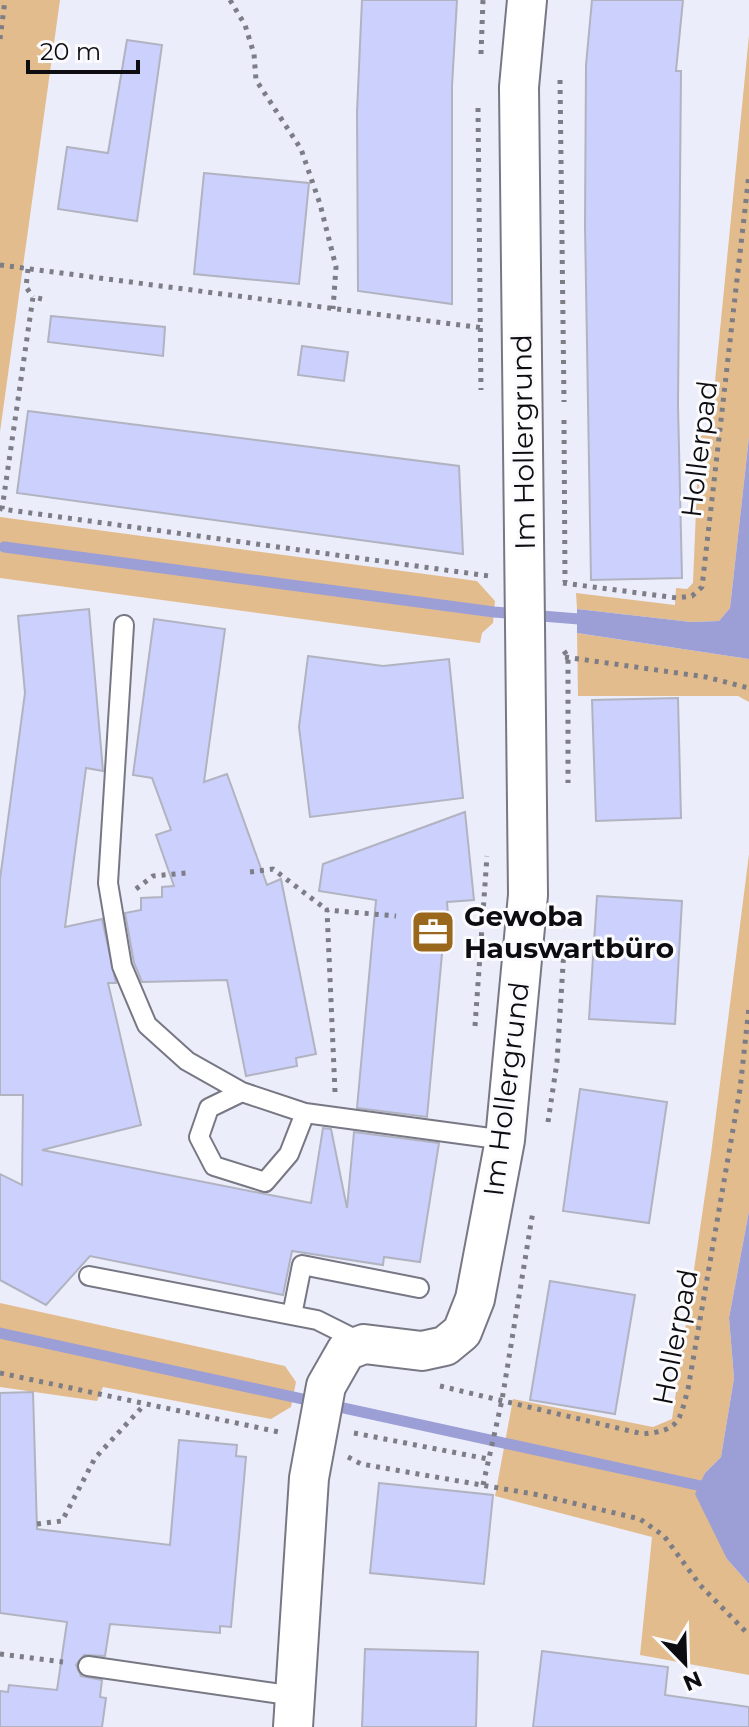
<svg xmlns="http://www.w3.org/2000/svg" width="749" height="1727" font-family="Montserrat,sans-serif">
<rect width="100%" height="100%" fill="#ecedfb"/>
<!-- green -->
<path fill="#e3bc8e" d="M0,0H60L0,432Z
M749,35V437L730,608L719,621L691,622L577,609L576,593L675,605L676,588L687,589L693,583L699,437L710,432Z
M0,517L477,581L495,601L493,623L482,633L480,643L0,578Z
M577,633L749,659V702L738,696H578Z
M749,854V1211L729,1318L734,1378L721,1457L705,1473L701,1486L727,1559L749,1584V1675L640,1655L652,1537L495,1496L513,1399L653,1427L672,1419L711,1154Z
M0,1303L285,1366L296,1382L291,1407L271,1419L103,1387L97,1401L0,1387Z"/>
<!-- water -->
<path fill="#9c9fd6" d="M749,437V659L577,633V609L691,622L719,621L730,608Z
M749,1211V1584L727,1559L695,1494L705,1473L721,1457L734,1378L729,1318Z"/>
<g fill="none" stroke-linecap="round" stroke-linejoin="round">
<!-- stream -->
<path stroke="#9c9fd6" stroke-width="11" d="M4,547L494,612L591,620
M0,1333L715,1489"/>
</g>
<!-- building -->
<path fill="#ccd0fd" stroke="#b1b3c0" stroke-width="2" d="M362,0H457L452,86V304L358,291L357,112Z
M592,0H683L676,71H681L678,405L682,578L591,580L585,226L586,65Z
M127,40L162,45L137,221L58,209L67,147L108,153Z
M204,173L309,183L299,284L194,274Z
M51,316L165,327L163,356L48,342Z
M302,346L348,352L344,381L298,375Z
M28,411L459,466L463,554L17,493Z
M89,609L103,771L86,768L65,927L102,919L116,983H108L141,1125L42,1150L311,1203L323,1128L331,1129L347,1208L354,1132L439,1143L420,1262L384,1257L383,1265L292,1251L283,1295L90,1256L46,1305L0,1280V1174L22,1185L23,1095H0V879L25,693L18,616Z
M154,619L225,629L204,782L227,774L267,885L281,879L316,1054L296,1058L297,1066L246,1076L227,980L142,982L134,963L125,913L141,910V898L162,897V887L174,886L156,835L171,830L152,778L133,775Z
M308,656L383,666L449,659L463,798L310,817L299,727Z
M678,698L681,818L596,821L592,700Z
M465,812L474,900L447,902L450,942L443,943L427,1117L357,1108L376,900L319,891L323,864Z
M597,896L682,901L675,1024L589,1019Z
M580,1089L667,1102L649,1223L563,1211Z
M550,1281L635,1295L615,1414L530,1400Z
M33,1392L37,1529L170,1545L179,1440L237,1445L236,1456L246,1457L231,1627L220,1626V1633L110,1624L105,1656L84,1655L76,1665L81,1676L102,1680L100,1697L106,1698L102,1727H0V1691L8,1692L9,1685L57,1690L67,1622L0,1613V1393Z
M379,1483L493,1495L484,1584L370,1573Z
M365,1649L478,1652L476,1727H362Z
M542,1651L668,1667L665,1695L749,1707V1727H533Z"/>
<g fill="none" stroke-linecap="round" stroke-linejoin="round">
<!-- service casing -->
<g stroke="#777884" stroke-width="22">
<path id="service" d="M124,625L108,883L122,966L147,1025L187,1061L242,1092L305,1113L505,1140
M242,1092L209,1108L199,1137L214,1166L265,1182L289,1154L305,1113
M89,1276L317,1320L361,1342
M292,1315L302,1265L419,1288
M88,1666L295,1696"/>
</g>
<!-- minor casing -->
<g stroke="#777884" stroke-width="42">
<path id="minor" d="M293,1727L309,1478L326,1386L346,1351L364,1344L422,1351L445,1346L462,1332L475,1299L505,1140L528,895L519,87L527,0"/>
</g>
<!-- path -->
<path stroke="#7d7d86" stroke-width="5" stroke-dasharray="4 6" stroke-linecap="butt" d="M230,0L245,25L254,54L256,80L301,149L320,204L336,267L333,309
M0,39L5,0
M481,54L483,0
M560,80L564,402
M478,108L481,390
M0,265L483,328
M28,269L26,287L33,297
M42,299L33,297L2,509L489,576
M564,420L565,582
M563,583L677,598L692,596L702,587L749,174
M564,651L568,657V783
M565,657L706,677L749,688
M250,872L273,869L327,910
M136,889L153,876L186,873
M475,1026L487,856
M335,1092L327,910L396,916
M548,1122L557,1062L564,949
M0,1373L279,1432
M440,1386L643,1434C680,1430 679,1422 688,1389L740,1089L749,1007
M354,1433L488,1459
M348,1457L361,1464L539,1495L640,1519L664,1536L700,1585L749,1635
M483,1485L502,1400L533,1211
M37,1524L62,1521L95,1458L145,1404
M0,1654L63,1662"/>
<!-- service -->
<use href="#service" stroke="#fff" stroke-width="18"/>
<!-- minor -->
<use href="#minor" stroke="#fff" stroke-width="38"/>
</g>
<!-- icons -->
<defs>
<g id="office-square" transform="scale(2.3)"><rect x="-9" y="-9" width="18" height="18" rx="4" fill="#9a681d" stroke="#fbfbfe"/><path d="M-6-3h4V-5.5h4V-3h4V5H-6ZM-1-4.5V-3h2v-1.5ZM-6 0V1H6V0Z" fill="#fff"/></g>
</defs>
<g fill-rule="evenodd">
<use href="#office-square" x="433" y="932"/>
</g>
<g text-anchor="middle" stroke-width="6" stroke-linejoin="round" paint-order="stroke">
<!-- street labels -->
<g font-size="28" fill="#0d0d11" stroke="#fbfbfe">
<text transform="translate(523 442) rotate(-91)" y="10">Im Hollergrund</text>
<text transform="translate(699 449) rotate(-83)" y="10">Hollerpad</text>
<text transform="translate(506 1089) rotate(-83)" y="10">Im Hollergrund</text>
<text transform="translate(675 1337) rotate(-79)" y="10">Hollerpad</text>
</g>
<!-- poi labels -->
<g font-size="28" font-weight="bold" fill="#0d0d11" stroke="#fbfbfe" text-anchor="start">
<text x="464" y="926">Gewoba<tspan x="464" dy="32">Hauswartbüro</tspan></text>
</g>
</g>
<!-- north arrow -->
<g transform="translate(685 1663) rotate(157)" stroke="#fbfbfe" stroke-width="6" paint-order="stroke">
<path d="M0-6L14 30L0 20L-14 30Z" fill="#0d0d11"/>
<text y="-12" font-size="22" font-weight="bold" text-anchor="middle" fill="#0d0d11">N</text>
</g>
<!-- scale -->
<path d="M28 60v12h110v-12" fill="none" stroke="#0d0d11" stroke-width="4"/>
<text x="40" y="60" font-size="24" fill="#0d0d11" stroke="#fbfbfe" stroke-width="6" paint-order="stroke">20 m</text>
</svg>
